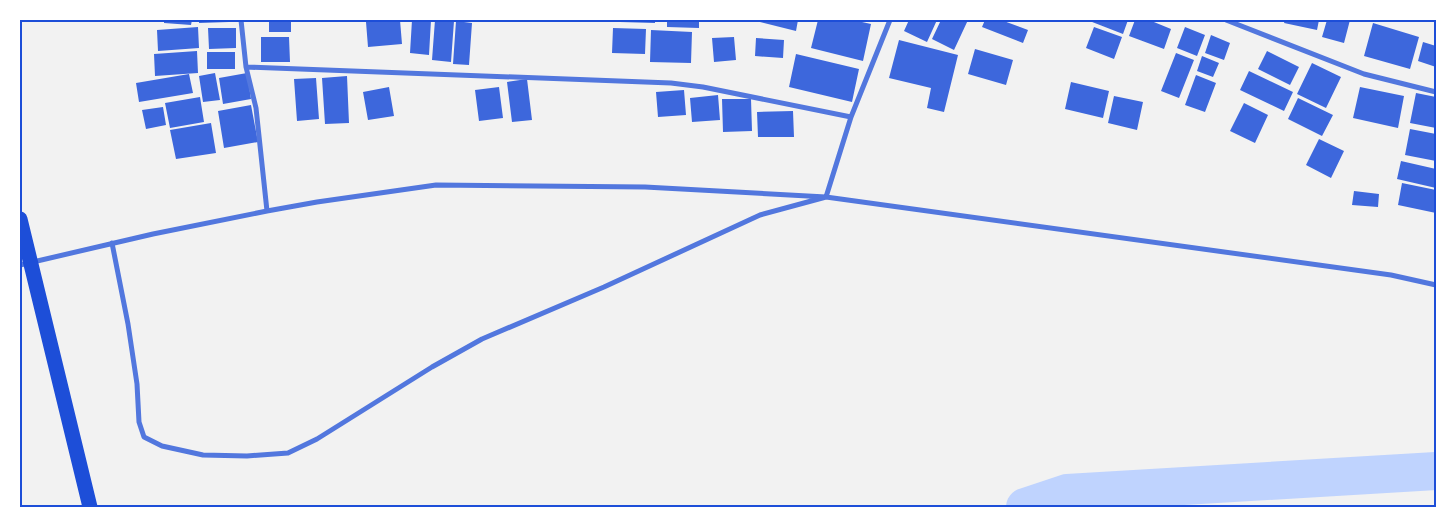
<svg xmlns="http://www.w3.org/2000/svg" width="1456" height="527" font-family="'Libre Baskerville',serif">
<rect width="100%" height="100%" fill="#f2f2f2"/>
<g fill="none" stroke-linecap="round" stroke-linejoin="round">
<!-- river -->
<path stroke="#bfd3fe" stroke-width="38" d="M1025,507L1067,493L1436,471"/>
</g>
<!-- building -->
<path fill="#3d67dc" d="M164,20H192L191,25L164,23Z
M199,20H229V22L199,23Z
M269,20H291V32H269Z
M400,20L402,44L368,47L366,22Z
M412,20H431L429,55L410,53Z
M435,20L454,21L451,62L432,60Z
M620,20H655V23L620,22Z
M667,20H699V28L667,27Z
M752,20H798L796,31Z
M818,20H853L871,24L863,61L811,48Z
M909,20H937L927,42L904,31Z
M941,20H968L954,50L932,39Z
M985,20H1001L1028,30L1023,43L982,27Z
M1087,20H1128L1123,34Z
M1135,20H1149L1171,29L1164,49L1129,36Z
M1285,20H1319L1317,30L1284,23Z
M1327,20H1350L1344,43L1322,37Z
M456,21L472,23L469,65L453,64Z
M1373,23L1419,37L1410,69L1364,56Z
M198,27L199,48L158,51L157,30Z
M1094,27L1122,37L1114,59L1086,48Z
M1185,27L1205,35L1197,56L1177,48Z
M208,28H236V48L209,49Z
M613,28L646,29L645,54L612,53Z
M651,30L692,32L691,63L650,62Z
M1211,35L1230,43L1224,60L1205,53Z
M261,37H289L290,62H261Z
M734,37L736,60L714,62L712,38Z
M756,38L784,40L783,58L755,56Z
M899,40L958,55L944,112L927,108L931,88L889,78Z
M1423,42L1436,46V67L1418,61Z
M975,49L1013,60L1006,85L968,74Z
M197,51L198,73L155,76L154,54Z
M1267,51L1299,67L1290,85L1258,69Z
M207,52H235V69H207Z
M1176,53L1194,60L1179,98L1161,91Z
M796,54L859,69L852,102L789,87Z
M1202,56L1219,63L1213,77L1197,71Z
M1312,63L1341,77L1326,108L1297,94Z
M1249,71L1293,92L1284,111L1240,90Z
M215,73L220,100L203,102L199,76Z
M247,73L251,99L223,104L219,78Z
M189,74L193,93L139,102L136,83Z
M1196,75L1216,83L1205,112L1185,105Z
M347,76L349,123L325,124L322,78Z
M316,78L319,119L297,121L294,79Z
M527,79L532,120L512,122L507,82Z
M1071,82L1109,91L1103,118L1065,109Z
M389,87L394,116L368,120L363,92Z
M499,87L503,118L479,121L475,90Z
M1360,87L1404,96L1398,128L1353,118Z
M684,90L686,115L658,117L656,92Z
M1416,93L1436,97V128L1410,123Z
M718,95L720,120L692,122L690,98Z
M1114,96L1143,102L1137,130L1108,123Z
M200,97L204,122L170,128L165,103Z
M1298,98L1333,115L1322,136L1288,119Z
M722,99H751L752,131L723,132Z
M1244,103L1268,115L1255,143L1230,131Z
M251,105L258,142L224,148L218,111Z
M163,107L166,125L146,129L142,110Z
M793,111L794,137H758L757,112Z
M211,123L216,153L176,159L170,130Z
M1410,129L1436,134V161L1405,155Z
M1319,139L1344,151L1331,178L1306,165Z
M1401,161L1436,169V188L1397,179Z
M1402,183L1436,190V213L1398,205Z
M1354,191L1379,194L1378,207L1352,205Z"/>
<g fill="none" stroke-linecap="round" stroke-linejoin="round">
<!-- minor -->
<path stroke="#5277de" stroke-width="5" d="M241,20L246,67L256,108L267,211
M1226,20L1364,74L1436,92
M246,67L671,83L703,87L851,117
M112,243L128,324L137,384L139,422L144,437L162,446L203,455L247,456L288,453L317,439L432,367L482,339L604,287L760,215L826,197L851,117L890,20
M20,265L153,234L267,211L317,202L436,185L645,187L826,197L1391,275L1436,285"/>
<!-- motorway -->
<path stroke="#1d4ed8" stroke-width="15" d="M20,219L90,507"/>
</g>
<!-- border -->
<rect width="1456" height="527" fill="none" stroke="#ffffff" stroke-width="42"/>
<rect x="21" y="21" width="1414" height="485" fill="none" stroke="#1d4ed8" stroke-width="2"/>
</svg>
